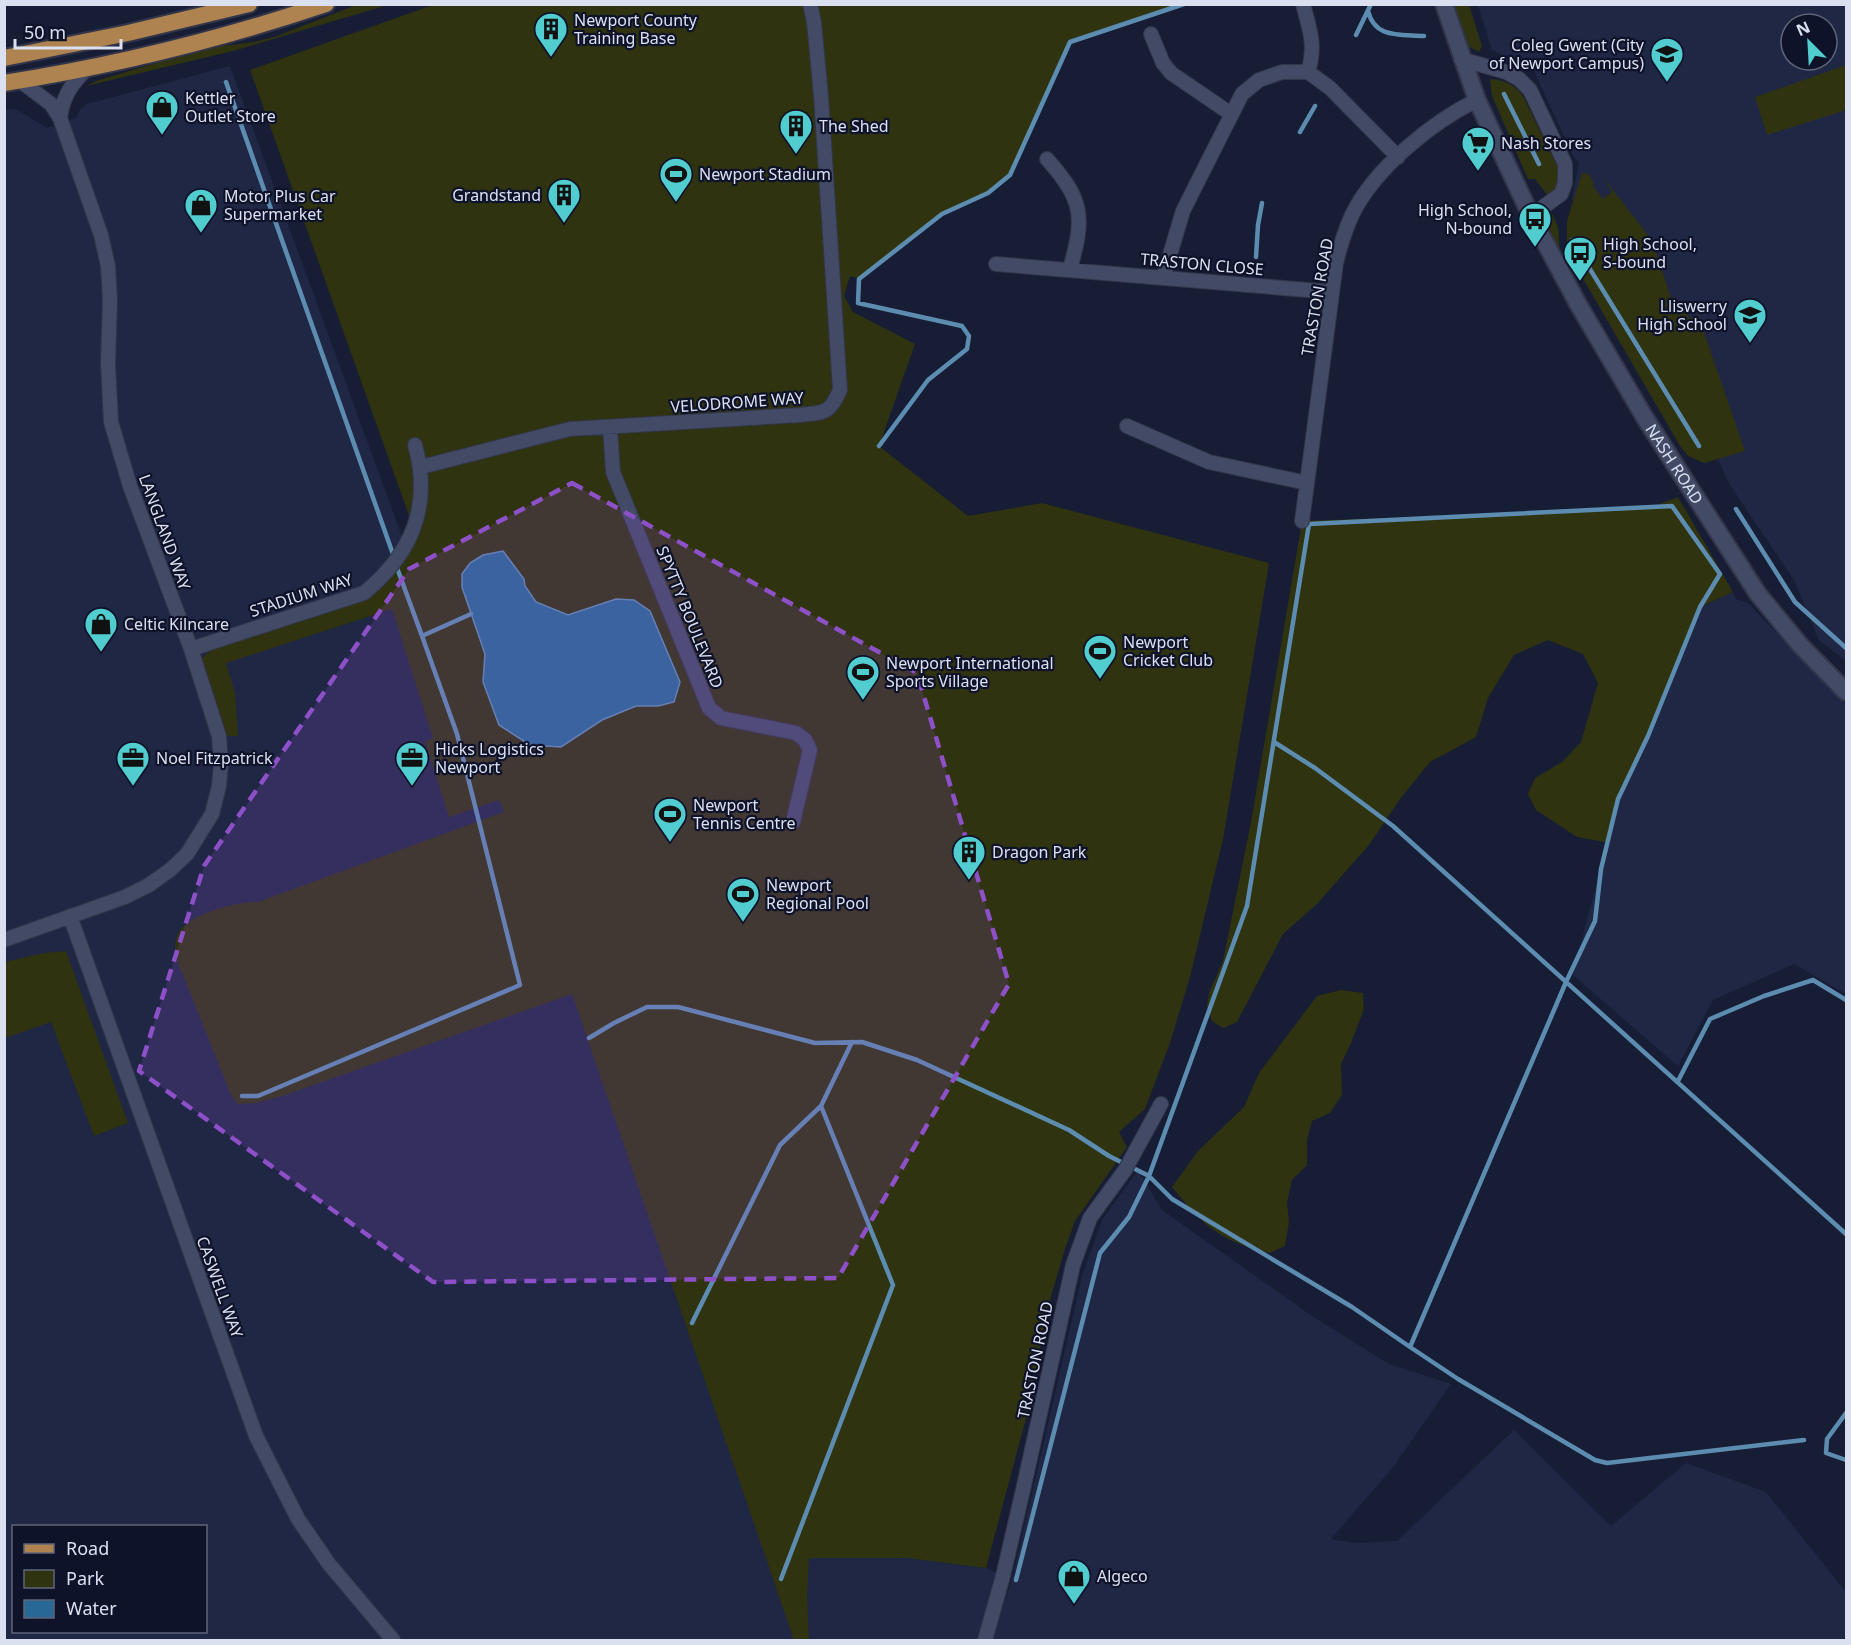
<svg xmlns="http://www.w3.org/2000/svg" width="1851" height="1645" font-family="'Noto Sans',sans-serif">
<rect width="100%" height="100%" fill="#171d35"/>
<!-- built -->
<path fill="#202745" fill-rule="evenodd" d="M1478,5H1846V661L1819,640L1794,580L1728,482L1718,459L1572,199L1579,163L1572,154L1534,71L1492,50ZM1791,24H1827V60H1791Z
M230,66L486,766L809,1558H908L986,1568L1003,1576L985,1640H5V110L16,109L47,128L76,118L79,111L87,104ZM14,1526H206V1632H14Z
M1733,592L1736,599L1748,603L1846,705V994L1794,964L1713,1000L1678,1066L1573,975L1618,799L1648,736L1700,607Z
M1138,1170L1162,1210L1312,1316L1389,1364L1451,1384L1394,1466L1331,1539L1357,1543L1397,1541L1514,1430L1611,1526L1686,1463L1766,1492L1846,1592V1636L1842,1640H992L1013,1576L1082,1276L1102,1220Z"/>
<!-- green -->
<path fill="#2f330f" d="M356,5H388L233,51L86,86L96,81L206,48L254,42L277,36Z
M433,5H1184L1070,42L1010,175L988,193L942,214L859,279L850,276L844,296L853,312L915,344L879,446L968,516L1042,503L1269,563L1223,839L1190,977L1170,1043L1145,1109L1119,1132L1127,1147L1075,1221L1064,1252L1046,1314L1032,1396L986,1568L908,1558H809L807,1596L809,1640H794L572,994L282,1096L256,1103L238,1104L231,1095L177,960C175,950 174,942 178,933C188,914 239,901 258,902L504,812L499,800L449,817L425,742L433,738L392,609L226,663L235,693L238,736H222L200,660L213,648L372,596L388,579L413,540L417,538L250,70Z
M1451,5H1469L1482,46L1479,52L1464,44Z
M1846,65V110L1767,135L1755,97Z
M1490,79C1505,80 1513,84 1523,96L1560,172C1560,183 1558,190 1548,196L1535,179H1528L1492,96Z
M1582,173L1589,174L1594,184L1593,186L1603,199L1612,192L1601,175L1652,240L1671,298L1674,297L1676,303L1683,300L1689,318L1698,315L1745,451L1704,463L1688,456L1680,446L1567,251V221Z
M1551,211L1558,227L1560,253C1553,239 1544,227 1551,211Z
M1678,497L1733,592L1700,607L1648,736L1618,799L1610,843L1577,837L1536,810L1528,794L1535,778L1562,762L1581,742L1598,683L1583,654L1548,640L1514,655L1488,698L1476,737L1430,762L1400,799L1369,845L1317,904L1283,934L1237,1022L1223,1028L1212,1021L1207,1006L1209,993L1223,961L1251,822L1302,521L1647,509Z
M66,951L128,1123L94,1136L51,1022L5,1038V962L44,953Z
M1341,990L1363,993L1364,1009L1351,1043L1341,1064L1342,1095L1330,1113L1312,1121L1307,1140V1165L1292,1180L1287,1202L1289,1222L1285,1246L1270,1253C1220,1241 1204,1227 1172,1187L1198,1151L1244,1107L1259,1073L1317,996Z"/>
<!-- water -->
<path fill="#276896" stroke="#5d8cb1" stroke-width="1.5" d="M503,551L524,579L525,586L536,602L568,615L616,599L634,600L650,611L680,682L674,702L658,706H636L602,720L561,747L530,745L499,725L483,682L485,654L462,587V574L470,563L483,555Z"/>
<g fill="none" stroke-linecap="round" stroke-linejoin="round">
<!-- stream -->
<path stroke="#5d8cb1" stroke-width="4.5" d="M1368,11C1375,39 1400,34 1424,36
M1356,35L1371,4
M226,82L394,557
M1504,94L1539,164
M1300,132L1315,106
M1572,240L1699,446
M1256,257L1258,225L1262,203
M879,446L928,380L967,349L969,336L962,326L858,303L859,279L942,214L988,193L1010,175L1070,42L1184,4
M1736,509L1795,602L1846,648
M396,565L422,636
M1274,742L1315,768L1393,826L1846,1234
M589,1038L614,1023L647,1007H678L815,1043L862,1042L917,1060L1069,1130L1109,1156L1149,1176L1129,1217L1100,1253L1016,1580
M1678,1081L1710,1019L1764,996L1813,980L1846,1000
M242,1096H258L520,985L457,734L422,636L471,614
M692,1323L780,1145L821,1106
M1410,1347L1352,1307L1172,1199L1149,1176L1247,906L1309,524L1672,506L1720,574L1700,607L1648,736L1618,799L1601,869L1595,921L1566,982L1410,1347L1458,1379L1595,1460L1607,1463L1804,1440
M1846,1413L1827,1439L1826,1453L1846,1460
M781,1579L893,1285L821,1106L852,1042"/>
<!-- minor casing -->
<g stroke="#33364a" stroke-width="16">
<path id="minor" d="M1303,4C1310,31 1316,45 1308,72
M1151,34L1163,63L1171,73L1231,114
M1461,59L1506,72L1519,79L1530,90L1565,164V183L1561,194L1531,216
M60,118C63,95 72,83 89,67
M1047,159C1083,200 1085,216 1070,269
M996,264L1331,292
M1163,278L1183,211L1195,187L1242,94L1259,80L1282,72H1308L1330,88L1398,157
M1127,426L1209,462L1307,483
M610,428L613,472L709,708L721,718L796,733L805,740L810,750L793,822
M421,467L570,429L800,415C824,412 829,415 840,390L821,96L814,22L810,4
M1302,521L1336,263C1340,247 1345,230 1352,215C1374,169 1432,122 1477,100
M191,649L364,593C412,554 432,506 415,445
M70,916L256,1436L298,1519L329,1564L393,1640
M4,940L125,897L149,885L170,870L187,854L212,814L219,786L221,764L219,736L191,649L130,486L111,422L108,364L110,300L108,266L101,235L60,118L51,104L19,80
M985,1640L1003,1576L1023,1490L1073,1265L1090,1218L1125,1170L1161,1104"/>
</g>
<!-- tertiary casing -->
<g stroke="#33364a" stroke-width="20">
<g id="tertiary">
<path id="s1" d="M1444,4L1477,100L1531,216L1578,304L1645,418L1758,594L1801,646L1846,692"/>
</g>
</g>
<!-- primary casing -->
<g stroke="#33364a" stroke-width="20">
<path id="primary" d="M4,58L128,33L249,4
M4,83C113,66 222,39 326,4"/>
</g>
<!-- minor -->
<use href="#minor" stroke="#424a65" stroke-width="14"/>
<!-- tertiary -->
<use href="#tertiary" stroke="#424a65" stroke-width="16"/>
<!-- primary -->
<use href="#primary" stroke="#ae834f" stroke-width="16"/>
</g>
<!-- marked area -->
<path fill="#8e50c9" fill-opacity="0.2" stroke="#8e50c9" stroke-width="4.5" stroke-dasharray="12 8" stroke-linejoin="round" d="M572,483L917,673L1009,984L838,1278L433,1282L139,1071L204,866L409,569Z"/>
<!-- icons -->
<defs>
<g id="building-pin" transform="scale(1.725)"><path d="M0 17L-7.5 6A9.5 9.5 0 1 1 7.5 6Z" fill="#52cdcf" stroke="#0e132a"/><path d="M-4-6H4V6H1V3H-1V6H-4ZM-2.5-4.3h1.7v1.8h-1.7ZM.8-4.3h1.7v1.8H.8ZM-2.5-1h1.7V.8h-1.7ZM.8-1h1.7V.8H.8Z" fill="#111"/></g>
<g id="university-pin" transform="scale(1.725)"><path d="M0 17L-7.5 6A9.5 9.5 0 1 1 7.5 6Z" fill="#52cdcf" stroke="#0e132a"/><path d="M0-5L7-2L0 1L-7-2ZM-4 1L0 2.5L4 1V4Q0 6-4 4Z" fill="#111"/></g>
<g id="shop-pin" transform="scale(1.725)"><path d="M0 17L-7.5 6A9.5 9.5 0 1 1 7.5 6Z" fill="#52cdcf" stroke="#0e132a"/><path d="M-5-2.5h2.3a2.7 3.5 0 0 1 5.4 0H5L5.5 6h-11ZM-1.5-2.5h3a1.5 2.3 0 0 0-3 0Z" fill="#111"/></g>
<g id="supermarket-pin" transform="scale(1.725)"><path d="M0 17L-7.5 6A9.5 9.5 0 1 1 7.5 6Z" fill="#52cdcf" stroke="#0e132a"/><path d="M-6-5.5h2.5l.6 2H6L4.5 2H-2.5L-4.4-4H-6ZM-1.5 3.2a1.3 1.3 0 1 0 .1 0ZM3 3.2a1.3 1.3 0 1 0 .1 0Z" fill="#111"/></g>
<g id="stadium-pin" transform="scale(1.725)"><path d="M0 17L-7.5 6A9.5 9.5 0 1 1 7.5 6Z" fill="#52cdcf" stroke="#0e132a"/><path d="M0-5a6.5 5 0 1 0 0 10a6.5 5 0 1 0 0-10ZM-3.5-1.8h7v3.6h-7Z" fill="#111"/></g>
<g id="bus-pin" transform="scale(1.725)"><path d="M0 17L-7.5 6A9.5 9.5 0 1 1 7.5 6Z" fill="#52cdcf" stroke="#0e132a"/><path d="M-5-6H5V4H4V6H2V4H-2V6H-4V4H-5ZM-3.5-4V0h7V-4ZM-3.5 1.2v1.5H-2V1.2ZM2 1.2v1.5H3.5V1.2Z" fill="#111"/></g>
<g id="school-pin" transform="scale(1.725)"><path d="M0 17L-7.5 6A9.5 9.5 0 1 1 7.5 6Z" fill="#52cdcf" stroke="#0e132a"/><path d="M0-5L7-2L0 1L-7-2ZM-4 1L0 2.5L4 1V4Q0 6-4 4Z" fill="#111"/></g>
<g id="office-pin" transform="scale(1.725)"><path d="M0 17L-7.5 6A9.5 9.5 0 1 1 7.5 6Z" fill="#52cdcf" stroke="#0e132a"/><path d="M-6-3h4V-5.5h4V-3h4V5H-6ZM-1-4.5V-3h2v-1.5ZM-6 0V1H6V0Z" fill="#111"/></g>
</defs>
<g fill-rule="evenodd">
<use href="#building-pin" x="551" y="29"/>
<use href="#university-pin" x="1667" y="54"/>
<use href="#shop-pin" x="162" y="107"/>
<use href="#building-pin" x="796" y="126"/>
<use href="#supermarket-pin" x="1478" y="143"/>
<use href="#stadium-pin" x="676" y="174"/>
<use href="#building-pin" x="564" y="195"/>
<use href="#shop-pin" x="201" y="205"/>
<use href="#bus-pin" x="1535" y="219"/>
<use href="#bus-pin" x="1580" y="253"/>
<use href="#school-pin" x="1750" y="315"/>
<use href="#shop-pin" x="101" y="624"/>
<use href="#stadium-pin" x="1100" y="651"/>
<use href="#stadium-pin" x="863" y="672"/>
<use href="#office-pin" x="133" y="758"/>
<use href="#office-pin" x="412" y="758"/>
<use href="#stadium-pin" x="670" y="814"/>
<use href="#building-pin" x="969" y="852"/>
<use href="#stadium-pin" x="743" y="894"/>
<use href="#shop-pin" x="1074" y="1576"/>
</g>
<g text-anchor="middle" stroke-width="4.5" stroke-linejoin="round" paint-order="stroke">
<!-- poi labels -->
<g font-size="16" fill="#dbe0f1" stroke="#0e132a" text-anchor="start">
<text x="574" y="26">Newport County<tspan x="574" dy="18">Training Base</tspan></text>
<text x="1644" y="51" text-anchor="end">Coleg Gwent (City<tspan x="1644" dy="18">of Newport Campus)</tspan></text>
<text x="185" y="104">Kettler<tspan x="185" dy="18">Outlet Store</tspan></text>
<text x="819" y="132">The Shed</text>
<text x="1501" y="149">Nash Stores</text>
<text x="699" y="180">Newport Stadium</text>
<text x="541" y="201" text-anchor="end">Grandstand</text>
<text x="224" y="202">Motor Plus Car<tspan x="224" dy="18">Supermarket</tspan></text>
<text x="1512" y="216" text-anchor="end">High School,<tspan x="1512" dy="18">N-bound</tspan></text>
<text x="1603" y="250">High School,<tspan x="1603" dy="18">S-bound</tspan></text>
<text x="1727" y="312" text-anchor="end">Lliswerry<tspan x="1727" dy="18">High School</tspan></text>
<text x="124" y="630">Celtic Kilncare</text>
<text x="1123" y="648">Newport<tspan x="1123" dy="18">Cricket Club</tspan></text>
<text x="886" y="669">Newport International<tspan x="886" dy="18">Sports Village</tspan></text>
<text x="435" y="755">Hicks Logistics<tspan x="435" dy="18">Newport</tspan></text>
<text x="156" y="764">Noel Fitzpatrick</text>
<text x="693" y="811">Newport<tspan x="693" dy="18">Tennis Centre</tspan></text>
<text x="992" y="858">Dragon Park</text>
<text x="766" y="891">Newport<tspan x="766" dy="18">Regional Pool</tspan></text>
<text x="1097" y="1582">Algeco</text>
</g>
<!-- street labels -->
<g font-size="16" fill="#dbe0f1" stroke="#0e132a">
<text transform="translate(1202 264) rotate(5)" y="6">TRASTON CLOSE</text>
<text transform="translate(1317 297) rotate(-80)" y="6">TRASTON ROAD</text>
<text transform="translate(737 402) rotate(-4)" y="6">VELODROME WAY</text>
<text dy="6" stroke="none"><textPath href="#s1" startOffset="516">NASH ROAD</textPath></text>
<text transform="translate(165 532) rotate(70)" y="6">LANGLAND WAY</text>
<text transform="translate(301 595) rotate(-18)" y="6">STADIUM WAY</text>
<text transform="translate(690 617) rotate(68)" y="6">SPYTTY BOULEVARD</text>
<text transform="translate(220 1287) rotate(70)" y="6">CASWELL WAY</text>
<text transform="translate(1035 1360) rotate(-78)" y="6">TRASTON ROAD</text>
</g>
</g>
<!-- border -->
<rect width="1851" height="1645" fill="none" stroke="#dbe0f1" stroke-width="12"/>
<!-- legend -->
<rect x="12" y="1525" width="195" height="108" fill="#0e132a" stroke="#60657a" stroke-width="1.5"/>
<rect x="24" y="1544" width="30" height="9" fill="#ae834f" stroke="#60657a" stroke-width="1.5"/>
<text x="66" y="1555" font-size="18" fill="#dbe0f1">Road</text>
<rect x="24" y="1570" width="30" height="18" fill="#2f330f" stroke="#60657a" stroke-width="1.5"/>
<text x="66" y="1585" font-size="18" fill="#dbe0f1">Park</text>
<rect x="24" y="1600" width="30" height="18" fill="#276896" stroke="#60657a" stroke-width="1.5"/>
<text x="66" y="1615" font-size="18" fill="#dbe0f1">Water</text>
<!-- north arrow -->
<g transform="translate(1809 42) rotate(336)"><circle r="28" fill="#0e132a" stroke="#60657a" stroke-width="1.5"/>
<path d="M0-4.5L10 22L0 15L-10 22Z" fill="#52cdcf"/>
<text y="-9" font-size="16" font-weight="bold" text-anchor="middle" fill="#dbe0f1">N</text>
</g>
<!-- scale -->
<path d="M15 39v9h106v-9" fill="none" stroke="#dbe0f1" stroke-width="3"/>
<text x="24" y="39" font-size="18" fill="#dbe0f1" stroke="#0e132a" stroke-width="4.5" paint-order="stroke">50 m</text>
</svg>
